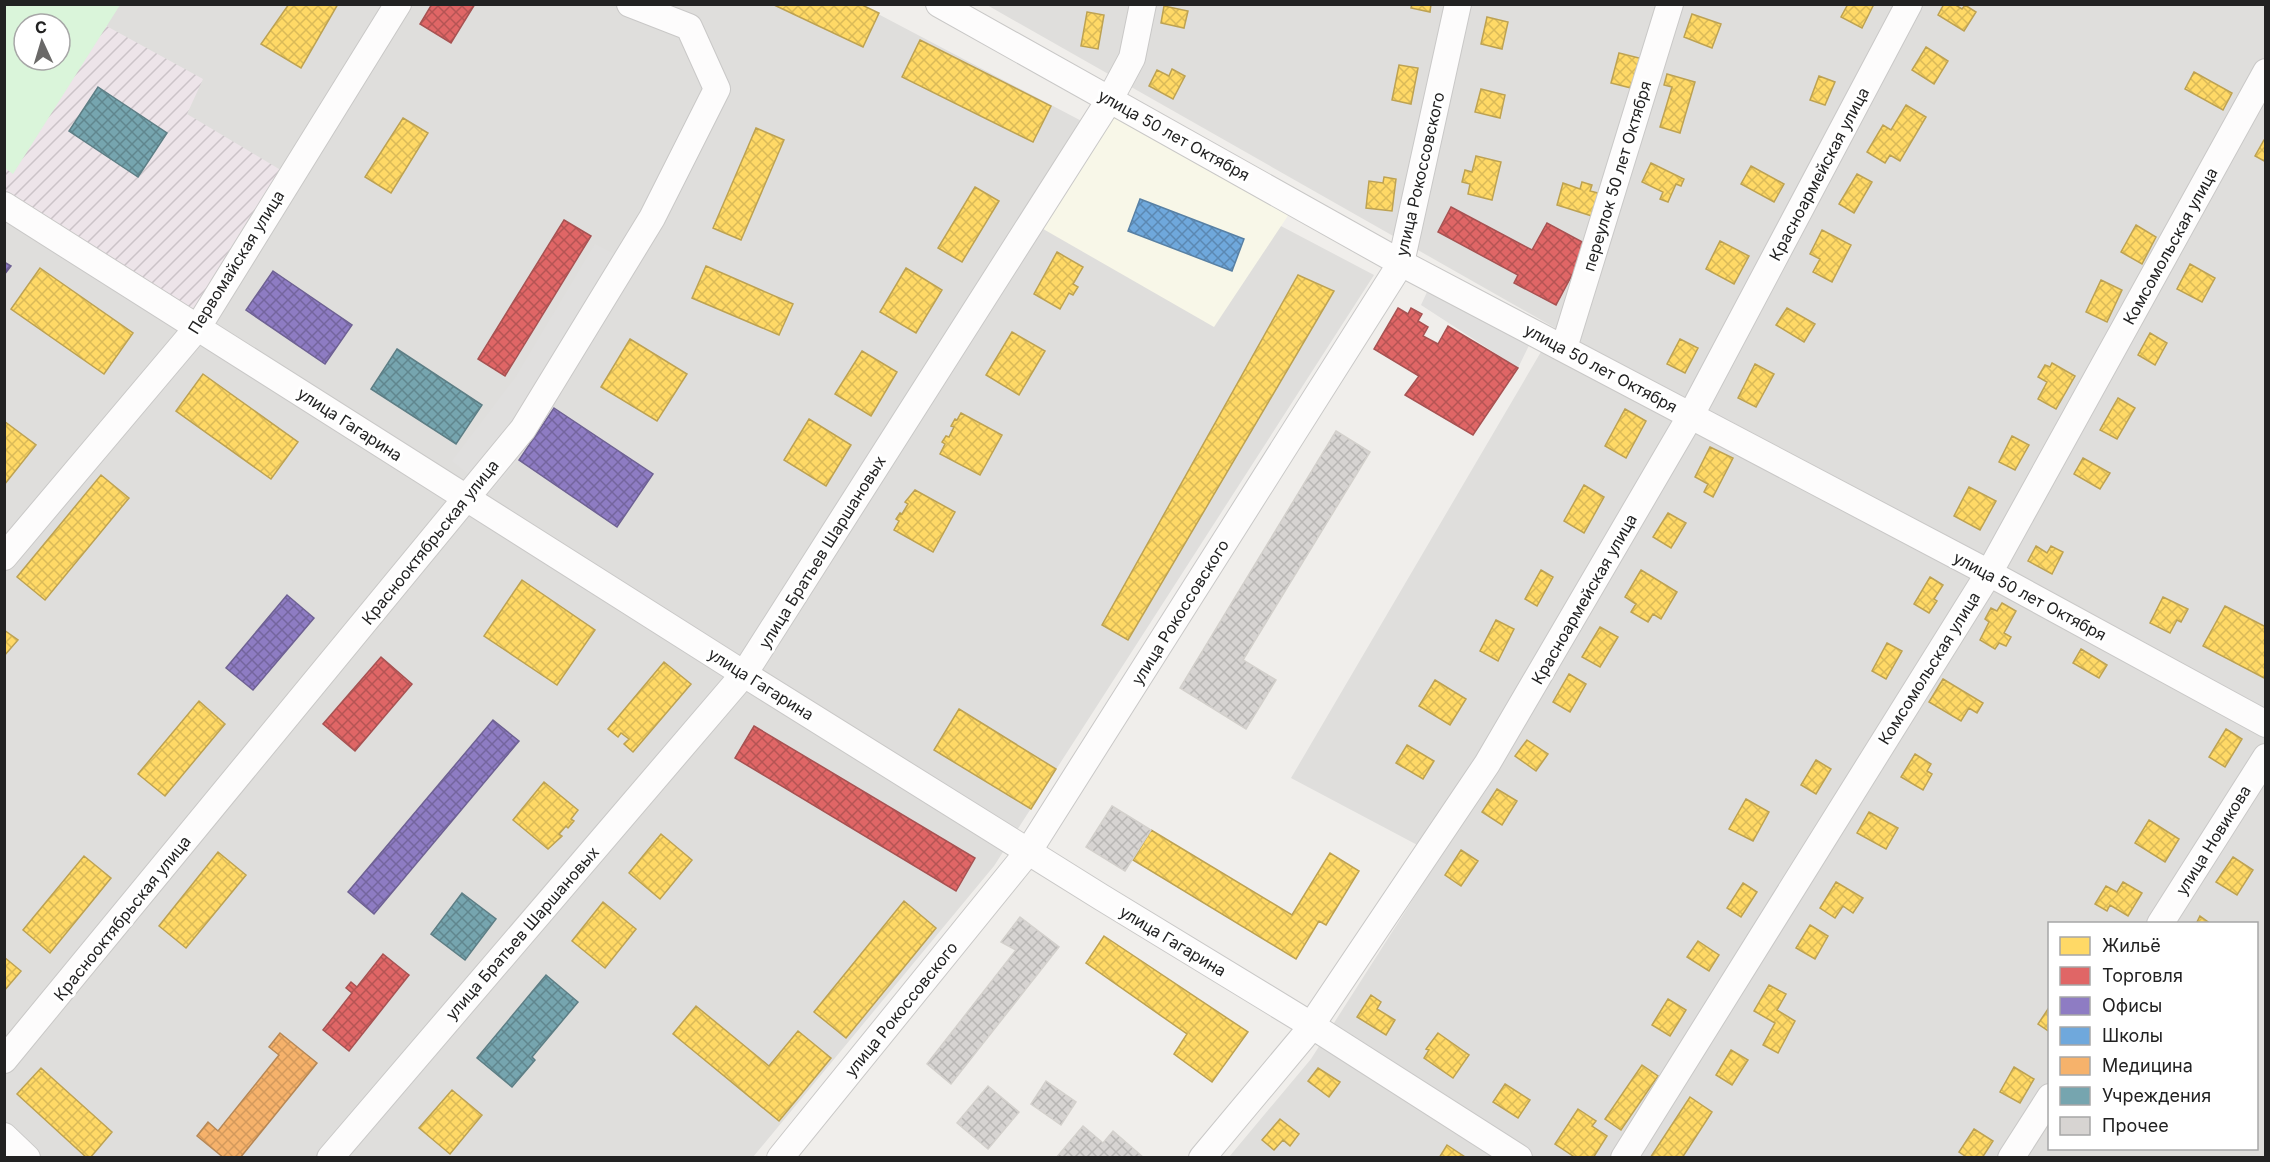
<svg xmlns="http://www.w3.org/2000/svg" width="2270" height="1162" font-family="Inter,sans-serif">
<defs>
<pattern id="industrial-furrows" width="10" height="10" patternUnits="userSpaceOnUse" patternTransform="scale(1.5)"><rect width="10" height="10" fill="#ede4e9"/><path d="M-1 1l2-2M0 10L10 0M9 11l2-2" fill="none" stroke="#cbc3c8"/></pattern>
<pattern id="homes-cross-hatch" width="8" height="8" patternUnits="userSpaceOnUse" patternTransform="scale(1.5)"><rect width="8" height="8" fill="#ffd966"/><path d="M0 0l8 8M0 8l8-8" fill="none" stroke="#daba58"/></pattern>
<pattern id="shops-cross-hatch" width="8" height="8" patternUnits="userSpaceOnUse" patternTransform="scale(1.5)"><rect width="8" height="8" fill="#e06666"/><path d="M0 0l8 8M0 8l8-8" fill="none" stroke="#b55454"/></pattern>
<pattern id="offices-cross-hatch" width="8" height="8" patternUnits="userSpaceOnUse" patternTransform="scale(1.5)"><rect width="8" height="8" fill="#8e7cc3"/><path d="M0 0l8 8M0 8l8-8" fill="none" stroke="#74659e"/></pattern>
<pattern id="schools-cross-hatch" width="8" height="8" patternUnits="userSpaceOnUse" patternTransform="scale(1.5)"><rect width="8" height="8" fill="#6fa8dc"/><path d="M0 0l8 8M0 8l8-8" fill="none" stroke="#5b88b2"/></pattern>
<pattern id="health-cross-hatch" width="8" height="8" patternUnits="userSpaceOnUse" patternTransform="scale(1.5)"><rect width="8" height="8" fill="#f6b26b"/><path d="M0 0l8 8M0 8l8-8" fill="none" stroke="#d3995c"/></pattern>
<pattern id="public-cross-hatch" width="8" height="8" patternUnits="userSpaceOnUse" patternTransform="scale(1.5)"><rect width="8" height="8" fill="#76a5af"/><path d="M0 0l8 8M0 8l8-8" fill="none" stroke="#60868e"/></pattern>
<pattern id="building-cross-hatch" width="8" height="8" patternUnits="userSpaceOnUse" patternTransform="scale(1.5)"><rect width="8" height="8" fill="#d7d4d2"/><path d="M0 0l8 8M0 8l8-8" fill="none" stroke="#b8b6b4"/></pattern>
</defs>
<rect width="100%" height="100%" fill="#f0eeeb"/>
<!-- residential -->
<path fill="#dfdedc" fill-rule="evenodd" d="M4,5H861L1374,275L994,866L753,1157H27L4,1136ZM24,24H60V60H24Z
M987,5H2265V1157H1229L1311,1059L1440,857L1291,778L1555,328ZM2050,924H2256V1148H2050Z"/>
<!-- industrial -->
<path fill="url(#industrial-furrows)" d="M90,17L203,79L187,114L289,175L199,323L5,202L4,152Z"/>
<!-- education -->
<path fill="#f8f7e8" d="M1110,99L1293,208L1214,327L1031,222Z"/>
<!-- park -->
<path fill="#daf5da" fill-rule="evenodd" d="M4,5H120L13,174L5,168ZM24,24H60V60H24Z"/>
<!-- parking -->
<path fill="#e0dfde" d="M595,244L626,260L540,401L554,408L519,460L491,492L452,461L515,378Z
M1433,279L1535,333L1518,368L1421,305Z"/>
<!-- homes -->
<path fill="url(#homes-cross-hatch)" stroke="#bda252" stroke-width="1.5" d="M289,4H338L301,68L261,44Z
M772,4H860L879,13L863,47Z
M1412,4H1431L1430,12L1411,8Z
M1848,4H1874L1862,28L1841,17Z
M1944,4H1954L1962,9L1965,5L1976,12L1964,31L1938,15Z
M1164,6L1188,11L1184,28L1161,23Z
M1087,12L1104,15L1098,49L1081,46Z
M1692,14L1721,24L1712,48L1684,37Z
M1487,17L1508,22L1502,49L1481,44Z
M920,40L1051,106L1033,142L902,77Z
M1926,47L1948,61L1934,84L1912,70Z
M1619,53L1643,59L1635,89L1611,83Z
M1399,65L1418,68L1411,104L1392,100Z
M1172,69L1185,76L1173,99L1149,86L1157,70L1169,76Z
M2194,72L2232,93L2223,110L2185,89Z
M1667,74L1695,82L1680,133L1660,127L1672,87L1664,85Z
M1819,76L1835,82L1825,105L1810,100Z
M1481,89L1505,95L1500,118L1475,112Z
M1906,105L1926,117L1900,161L1890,155L1885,163L1867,152L1883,125L1891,130Z
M403,118L428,133L391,193L365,177Z
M756,128L784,140L741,240L713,228Z
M2264,140H2266V162L2255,156Z
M1476,156L1501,162L1492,200L1468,194L1470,184L1462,182L1465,170L1472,172Z
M1651,163L1684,179L1681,186L1676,184L1668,202L1660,199L1663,192L1642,182Z
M1751,166L1784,184L1774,202L1741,184Z
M1857,174L1872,182L1854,213L1839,204Z
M1384,177L1396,179L1392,211L1366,208L1369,181L1383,183Z
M1582,182L1592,185L1590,191L1602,194L1595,217L1557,205L1563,183L1580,189Z
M975,187L999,201L962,262L938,248Z
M2136,225L2156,237L2142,264L2121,252Z
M1822,230L1851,245L1832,282L1813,272L1820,259L1810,254Z
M1720,241L1749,256L1734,284L1706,269Z
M1057,252L1083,267L1073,284L1078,287L1073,295L1069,293L1060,309L1034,294Z
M2190,264L2215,278L2202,302L2177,289Z
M706,266L793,304L779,335L692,298Z
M40,268L133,333L104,374L11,309Z
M906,268L942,290L916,333L880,312Z
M1298,275L1334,291L1128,640L1102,625Z
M2101,280L2122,290L2107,322L2086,312Z
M1787,308L1815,324L1804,342L1776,325Z
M1012,332L1045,351L1019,395L986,375Z
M2150,333L2167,343L2155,365L2138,355Z
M630,339L687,374L657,421L601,387Z
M1680,339L1698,348L1685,373L1667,364Z
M862,351L897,372L871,416L835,394Z
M2052,363L2075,376L2056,409L2038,399L2047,382L2038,377L2045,365L2050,367Z
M1755,364L1774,374L1756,407L1738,398Z
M203,374L298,442L271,479L176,411Z
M2118,398L2135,408L2117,439L2100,430Z
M1625,409L1646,421L1626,458L1605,446Z
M961,413L1002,435L980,475L940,454L945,444L942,442L946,436L949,437L954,427L951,426L955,419L957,420Z
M809,419L851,445L826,486L784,460Z
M4,421L36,445L4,485Z
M2012,436L2029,445L2015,470L1999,462Z
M1710,447L1733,458L1713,497L1704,492L1708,484L1695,477Z
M2083,458L2110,473L2100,489L2074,474Z
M101,475L129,498L45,600L17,577Z
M1584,485L1604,497L1584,533L1564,521Z
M1969,487L1996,501L1980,530L1954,516Z
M915,490L955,512L933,552L894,530L899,521L896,519L900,513L902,514L908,504L905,502Z
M1668,513L1686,523L1671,548L1653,537Z
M2036,546L2047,553L2051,546L2063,552L2052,574L2028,561Z
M1541,570L1553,577L1537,606L1525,599Z
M1641,570L1677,592L1661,619L1653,614L1648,622L1631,612L1636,604L1625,597Z
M1930,577L1943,585L1934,599L1937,601L1929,613L1914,604Z
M522,580L595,630L557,685L484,636Z
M2163,597L2188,609L2181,622L2177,620L2170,633L2150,623Z
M2002,603L2016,611L2004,633L2011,637L2006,646L1999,643L1995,649L1980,640L1989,622L1985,619L1991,608L1997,611Z
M2225,606L2266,627V679L2203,646Z
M1496,620L1514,629L1498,661L1480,651Z
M1600,627L1618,637L1600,667L1582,657Z
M4,630L18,640L4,656Z
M1887,643L1902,651L1886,679L1872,671Z
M2081,649L2107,665L2099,678L2073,663Z
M664,662L691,684L633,752L624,744L629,739L621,733L618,737L608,729Z
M1569,674L1586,684L1570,712L1553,702Z
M1943,679L1983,703L1977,713L1969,708L1961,721L1929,702Z
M1435,680L1466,699L1450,725L1419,706Z
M199,701L225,724L165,796L138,774Z
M959,709L1056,769L1031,809L934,750Z
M2226,729L2242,739L2225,767L2209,757Z
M1527,740L1548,754L1536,771L1515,756Z
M1407,745L1434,761L1423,779L1396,763Z
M1915,754L1931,764L1927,771L1932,774L1923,790L1901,777Z
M1816,760L1831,769L1816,794L1801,785Z
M544,782L578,810L571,819L574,821L568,828L566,826L559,834L562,836L548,849L513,820Z
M1497,789L1517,801L1502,825L1482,812Z
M1746,799L1769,812L1753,841L1729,829Z
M1869,812L1898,828L1886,849L1857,833Z
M2149,820L2179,839L2165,862L2135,843Z
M1151,830L1292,915L1330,853L1359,871L1326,925L1319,921L1296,959L1133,860Z
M661,834L692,860L660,899L629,873Z
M1461,850L1478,861L1461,886L1445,875Z
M218,852L246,875L186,948L159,926Z
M84,856L111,878L50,953L23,930Z
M2233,857L2253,870L2237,895L2216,882Z
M1836,882L1863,898L1853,913L1843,906L1835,918L1820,908Z
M2123,882L2142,893L2128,916L2110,905L2107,911L2095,904L2106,886L2117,892Z
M1743,883L1757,892L1741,917L1727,908Z
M904,901L936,928L846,1038L814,1012Z
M603,902L636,929L605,968L572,941Z
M2200,916L2211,924H2196Z
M1810,925L1828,936L1815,959L1796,948Z
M1104,936L1248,1032L1212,1082L1174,1054L1187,1034L1086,963Z
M1698,941L1719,955L1709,971L1687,957Z
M4,957L21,971L4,991Z
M1769,985L1786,994L1777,1010L1795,1021L1778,1053L1763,1045L1775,1023L1754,1011Z
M1371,995L1381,1002L1377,1009L1395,1020L1386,1035L1357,1017Z
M1668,999L1686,1010L1670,1036L1652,1025Z
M696,1006L769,1066L798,1031L831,1058L779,1121L673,1034Z
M2050,1006V1032L2038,1024Z
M1438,1033L1469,1055L1453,1078L1424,1058L1429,1050L1426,1049Z
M1731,1050L1748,1060L1732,1085L1716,1075Z
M1642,1065L1658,1076L1621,1130L1605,1119Z
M2014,1067L2034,1079L2020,1103L2000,1092Z
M41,1068L112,1132L90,1158H87L17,1094Z
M1318,1068L1340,1082L1329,1097L1308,1081Z
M1505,1084L1530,1100L1518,1118L1493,1102Z
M452,1090L482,1115L450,1154L419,1128Z
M1690,1097L1712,1112L1682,1158H1650Z
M1578,1109L1596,1121L1592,1126L1607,1136L1593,1158H1576L1555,1144Z
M1280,1119L1299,1134L1290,1146L1283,1140L1274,1150L1262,1140Z
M1974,1129L1993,1141L1982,1158H1968L1959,1152Z
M1447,1145L1465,1157V1158H1439Z"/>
<!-- shops -->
<path fill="url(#shops-cross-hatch)" stroke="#a75252" stroke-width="1.5" d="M432,4H475L451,43L420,24Z
M1451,207L1532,250L1547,223L1588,245L1556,305L1514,283L1518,275L1438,232Z
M564,220L591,236L505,376L478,359Z
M1398,308L1408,314L1411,308L1422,314L1418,321L1428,327L1423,336L1438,344L1448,326L1518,368L1473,435L1405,395L1419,376L1374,349Z
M381,657L412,684L355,751L323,724Z
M754,726L975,858L956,891L735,758Z
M383,954L409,975L349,1051L323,1030L352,993L346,988L351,982L357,987Z"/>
<!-- offices -->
<path fill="url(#offices-cross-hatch)" stroke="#6e6193" stroke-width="1.5" d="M4,262L11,266L4,275Z
M273,271L352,325L325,364L246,310Z
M554,408L653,474L617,527L519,460Z
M287,595L314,618L253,690L226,668Z
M493,720L519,741L374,914L348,892Z"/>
<!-- schools -->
<path fill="url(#schools-cross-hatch)" stroke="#5880a4" stroke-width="1.5" d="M1140,199L1244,239L1232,271L1128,231Z"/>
<!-- health -->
<path fill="url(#health-cross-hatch)" stroke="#b68755" stroke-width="1.5" d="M280,1033L317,1063L240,1158H224L197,1136L208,1122L218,1131L279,1055L269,1047Z"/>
<!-- public -->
<path fill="url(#public-cross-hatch)" stroke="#5d7e85" stroke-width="1.5" d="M98,87L167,133L138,177L69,131Z
M397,349L482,405L456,444L371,389Z
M462,893L496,919L465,960L431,934Z
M546,975L578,1002L532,1057L535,1060L512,1087L477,1058Z"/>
<!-- building -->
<path fill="url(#building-cross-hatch)" stroke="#d3d0cc" stroke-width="1.5" d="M1336,431L1370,452L1243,660L1276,680L1246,729L1180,688Z
M1112,806L1151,830L1125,871L1086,847Z
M1020,917L1059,947L951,1084L927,1064L1016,950L1001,942Z
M1046,1081L1076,1102L1061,1125L1031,1104Z
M988,1086L1019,1112L988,1149L957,1123Z
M1083,1126L1103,1143L1113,1131L1144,1158H1056Z"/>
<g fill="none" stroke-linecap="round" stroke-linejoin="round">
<!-- minor casing -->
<g stroke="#c9c8c7" stroke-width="28">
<path id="minor" d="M939,4L1401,263L1989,573L2266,724
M4,205L744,674L1101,897L1311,1025L1519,1158
M1564,348L1670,4
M4,557L198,327L398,4
M2160,924L2266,757
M4,1060L523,429L652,218L717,89L689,27L630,4
M4,1136L27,1158
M330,1158L744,674L1110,99L1132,58L1143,4
M780,1158L1028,852L1401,263L1458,4
M1202,1158L1304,1036L1487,764L1691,415L1909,4
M1624,1158L1989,573L2266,72
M2011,1158L2050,1097"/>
</g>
<!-- minor -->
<use href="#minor" stroke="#fdfcfc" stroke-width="26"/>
</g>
<g text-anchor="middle" stroke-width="6" stroke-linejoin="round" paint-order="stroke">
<!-- street labels -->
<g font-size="16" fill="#222" stroke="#fff">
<text transform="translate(1174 135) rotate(29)" y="6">улица 50 лет Октября</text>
<text transform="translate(1420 174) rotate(-77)" y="6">улица Рокоссовского</text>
<text transform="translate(1819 174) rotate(-62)" y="6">Красноармейская улица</text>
<text transform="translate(1617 176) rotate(-73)" y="6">переулок 50 лет Октября</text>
<text transform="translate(2170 246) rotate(-61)" y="6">Комсомольская улица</text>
<text transform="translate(236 262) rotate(-58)" y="6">Первомайская улица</text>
<text transform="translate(1601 368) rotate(28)" y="6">улица 50 лет Октября</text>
<text transform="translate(350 424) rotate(33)" y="6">улица Гагарина</text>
<text transform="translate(430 542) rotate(-51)" y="6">Краснооктябрьская улица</text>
<text transform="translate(822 552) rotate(-58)" y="6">улица Братьев Шаршановых</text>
<text transform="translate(2030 596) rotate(28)" y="6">улица 50 лет Октября</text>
<text transform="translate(1584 599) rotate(-60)" y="6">Красноармейская улица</text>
<text transform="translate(1180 612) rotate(-58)" y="6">улица Рокоссовского</text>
<text transform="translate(1929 668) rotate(-58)" y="6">Комсомольская улица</text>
<text transform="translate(761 684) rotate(32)" y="6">улица Гагарина</text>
<text transform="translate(2213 840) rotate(-58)" y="6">улица Новикова</text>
<text transform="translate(122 918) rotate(-51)" y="6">Краснооктябрьская улица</text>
<text transform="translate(522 933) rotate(-49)" y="6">улица Братьев Шаршановых</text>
<text transform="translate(1173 941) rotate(31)" y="6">улица Гагарина</text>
<text transform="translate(901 1009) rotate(-51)" y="6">улица Рокоссовского</text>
</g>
</g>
<!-- border -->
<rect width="2270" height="1162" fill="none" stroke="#222222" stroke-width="12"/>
<!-- legend -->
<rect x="2048" y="922" width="210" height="228" fill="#ffffff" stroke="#a7a7a7" stroke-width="1.5"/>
<rect x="2060" y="937" width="30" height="18" fill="#ffd966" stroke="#a7a7a7" stroke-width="1.5"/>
<text x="2102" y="952" font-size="18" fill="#222222">Жильё</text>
<rect x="2060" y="967" width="30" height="18" fill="#e06666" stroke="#a7a7a7" stroke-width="1.5"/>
<text x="2102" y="982" font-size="18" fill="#222222">Торговля</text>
<rect x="2060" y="997" width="30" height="18" fill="#8e7cc3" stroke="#a7a7a7" stroke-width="1.5"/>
<text x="2102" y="1012" font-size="18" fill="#222222">Офисы</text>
<rect x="2060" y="1027" width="30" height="18" fill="#6fa8dc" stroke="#a7a7a7" stroke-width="1.5"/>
<text x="2102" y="1042" font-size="18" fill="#222222">Школы</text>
<rect x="2060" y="1057" width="30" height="18" fill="#f6b26b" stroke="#a7a7a7" stroke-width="1.5"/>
<text x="2102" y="1072" font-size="18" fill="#222222">Медицина</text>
<rect x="2060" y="1087" width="30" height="18" fill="#76a5af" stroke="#a7a7a7" stroke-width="1.5"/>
<text x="2102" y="1102" font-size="18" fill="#222222">Учреждения</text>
<rect x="2060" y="1117" width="30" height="18" fill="#d7d4d2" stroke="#a7a7a7" stroke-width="1.5"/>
<text x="2102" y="1132" font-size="18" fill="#222222">Прочее</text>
<!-- north arrow -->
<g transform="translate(42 42) rotate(356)"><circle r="28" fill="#ffffff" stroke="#a7a7a7" stroke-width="1.5"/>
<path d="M0-4.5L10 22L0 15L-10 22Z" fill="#6a6968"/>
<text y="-9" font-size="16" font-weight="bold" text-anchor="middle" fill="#222222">С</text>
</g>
</svg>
